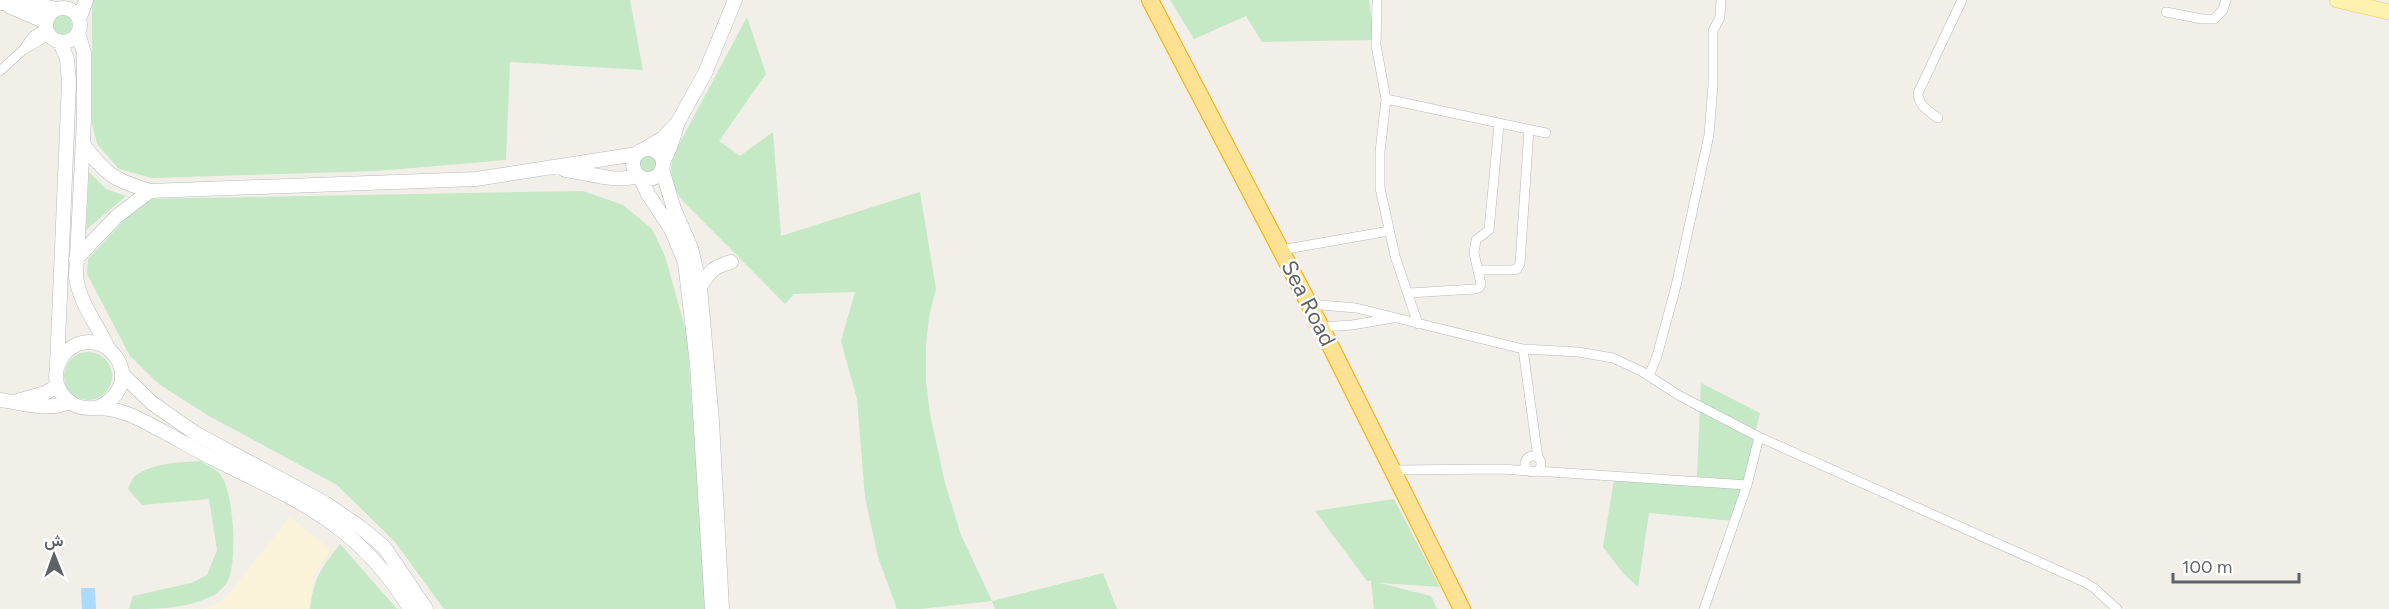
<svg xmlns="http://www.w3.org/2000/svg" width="2389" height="609" font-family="Figtree,Vazirmatn,sans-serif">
<rect width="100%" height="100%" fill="#f1efe8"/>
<!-- green -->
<path fill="#c5e8c5" d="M92,0H630L643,70L510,62L506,160L377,171L152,178L119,169L97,144L92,123Z
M1170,0H1369L1374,40L1262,42L1246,16L1194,39Z
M50 25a11 11 0 1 1 22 0a11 11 0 1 1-22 0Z
M747,17L766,74L719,141L740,156L773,132L781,236L920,192L936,289L929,316L926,347V381L930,414L945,483L961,535L992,601L1103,573L1117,609H995L992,601L920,609H897L878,557L865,497L857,399L841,341L855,292L794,294L785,304L683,201C670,185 668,169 676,150Z
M638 164a10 10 0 1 1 20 0a10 10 0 1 1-20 0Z
M89,172L106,189L126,196L86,230Z
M583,191L623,205L652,229L665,256L687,335L706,609H444L395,542L337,485L209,416L160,385L130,356L87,274L88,259L144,199Z
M64 376a24 24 0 1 1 48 0a24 24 0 1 1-48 0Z
M1701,383L1760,413L1734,521L1649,513L1638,587L1623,573L1603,547L1615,474L1697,477Z
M201,461C206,465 216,469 220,474C234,492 237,557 229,578C227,584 219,592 214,595C186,609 160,609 129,609L133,596L191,583L207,575L217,550L209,499L142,505L128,489C130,485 132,479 135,476C153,463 180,462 201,461Z
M1394,499L1440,587L1380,583L1431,596L1437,609H1374L1371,581H1367L1315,511Z
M340,544L397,609H310C314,577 321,569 340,544Z"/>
<!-- sand -->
<path fill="#fbf3d9" d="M290,517L331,550L314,575L309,609H203L223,601Z"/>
<!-- water -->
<path fill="#aadaff" d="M81,588H95L96,609H82Z"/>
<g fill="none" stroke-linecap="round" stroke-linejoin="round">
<!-- street casing -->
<g stroke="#b5b8bc" stroke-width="10">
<path id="street" d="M1377,0L1376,45L1386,99L1380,152V188L1395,256L1418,324
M2166,12L2202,19H2214L2223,10L2226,0
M25,49L49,35
M0,71L23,50L33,36L46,28
M1386,99L1546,133
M1938,118C1928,111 1918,105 1918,93L1962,0
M1281,250L1389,231
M1478,270H1512L1517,269L1520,264L1529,129
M1409,293L1475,289L1479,288L1481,284L1474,253L1476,240L1489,230L1499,124
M1309,304L1356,308L1523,349L1578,352L1613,358L1641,371L1680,396L1759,437L2084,582L2094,588L2117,609
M1321,327L1352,325L1393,318
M1523,349L1538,458
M1649,376L1657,356L1676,286L1709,135L1713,85V31L1720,17L1721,0
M1525 464a8 8 0 1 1 16 0a8 8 0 1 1-16 0Z
M1394,470L1501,469L1530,471
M1536,471L1747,485
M1704,609L1747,485L1759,437"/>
</g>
<!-- secondary casing -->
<g stroke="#b6babf" stroke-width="15">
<path id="secondary" d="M0,3H29L56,9
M9,6L46,22
M46 25a17 17 0 1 1 34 0a17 17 0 1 1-34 0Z
M79,20L86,0
M78,32L84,53V119L76,277C80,304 97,324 108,348
M83,144C106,175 114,180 150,191L476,179L637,154
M633 164a15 15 0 1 1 30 0a15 15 0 1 1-30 0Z
M643,150L663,138L677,123
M663,163L671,145L678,122L705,73L735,0
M662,169L674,209L691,248L700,287L712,421L722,609
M565,170C590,173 614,183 638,176
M640,177L648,194L671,229L685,262L697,364L712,609
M76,259L116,217L150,191
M700,287C710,271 713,267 731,262
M57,365L69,83L67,59L60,42
M122,374L152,403L195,433L325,503L360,527L384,547L426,609
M0,400C24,403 46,412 69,402
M14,402L45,393L57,386
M99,407C151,382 104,319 67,351C60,357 56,367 56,376C56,393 71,408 88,408C93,409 97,407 102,408C113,409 123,412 133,416C161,429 186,445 214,459C297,500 360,525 410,609"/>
</g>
<!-- primary casing -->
<g stroke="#f2c960" stroke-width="16">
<path id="primary" d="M2337,0L2389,12"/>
</g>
<!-- highway casing -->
<g stroke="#f9ab00" stroke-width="18">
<path id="highway" d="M1150,0L1321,327L1462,609"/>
</g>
<!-- street -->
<use href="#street" stroke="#fff" stroke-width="9"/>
<!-- secondary -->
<use href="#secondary" stroke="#fff" stroke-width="14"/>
<!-- primary -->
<use href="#primary" stroke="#fff2af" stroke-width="15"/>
<!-- highway -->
<use href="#highway" stroke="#fde293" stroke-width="16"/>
</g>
<g text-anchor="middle" stroke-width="4.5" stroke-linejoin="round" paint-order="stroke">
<!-- street labels -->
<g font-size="22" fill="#5f6368" stroke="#fff">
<text transform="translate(1309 303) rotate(63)" y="8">Sea Road</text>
</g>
</g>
<!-- north arrow -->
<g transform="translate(54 555) rotate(359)" stroke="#ffffff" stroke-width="4.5" paint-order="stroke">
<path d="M0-4.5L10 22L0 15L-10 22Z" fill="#5f6368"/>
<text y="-9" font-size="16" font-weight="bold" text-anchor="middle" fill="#5f6368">ش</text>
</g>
<!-- scale -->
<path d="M2173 573v9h126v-9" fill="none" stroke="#5f6368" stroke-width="3"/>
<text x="2182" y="573" font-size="18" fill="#5f6368" stroke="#ffffff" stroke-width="4.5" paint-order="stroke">100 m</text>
</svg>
